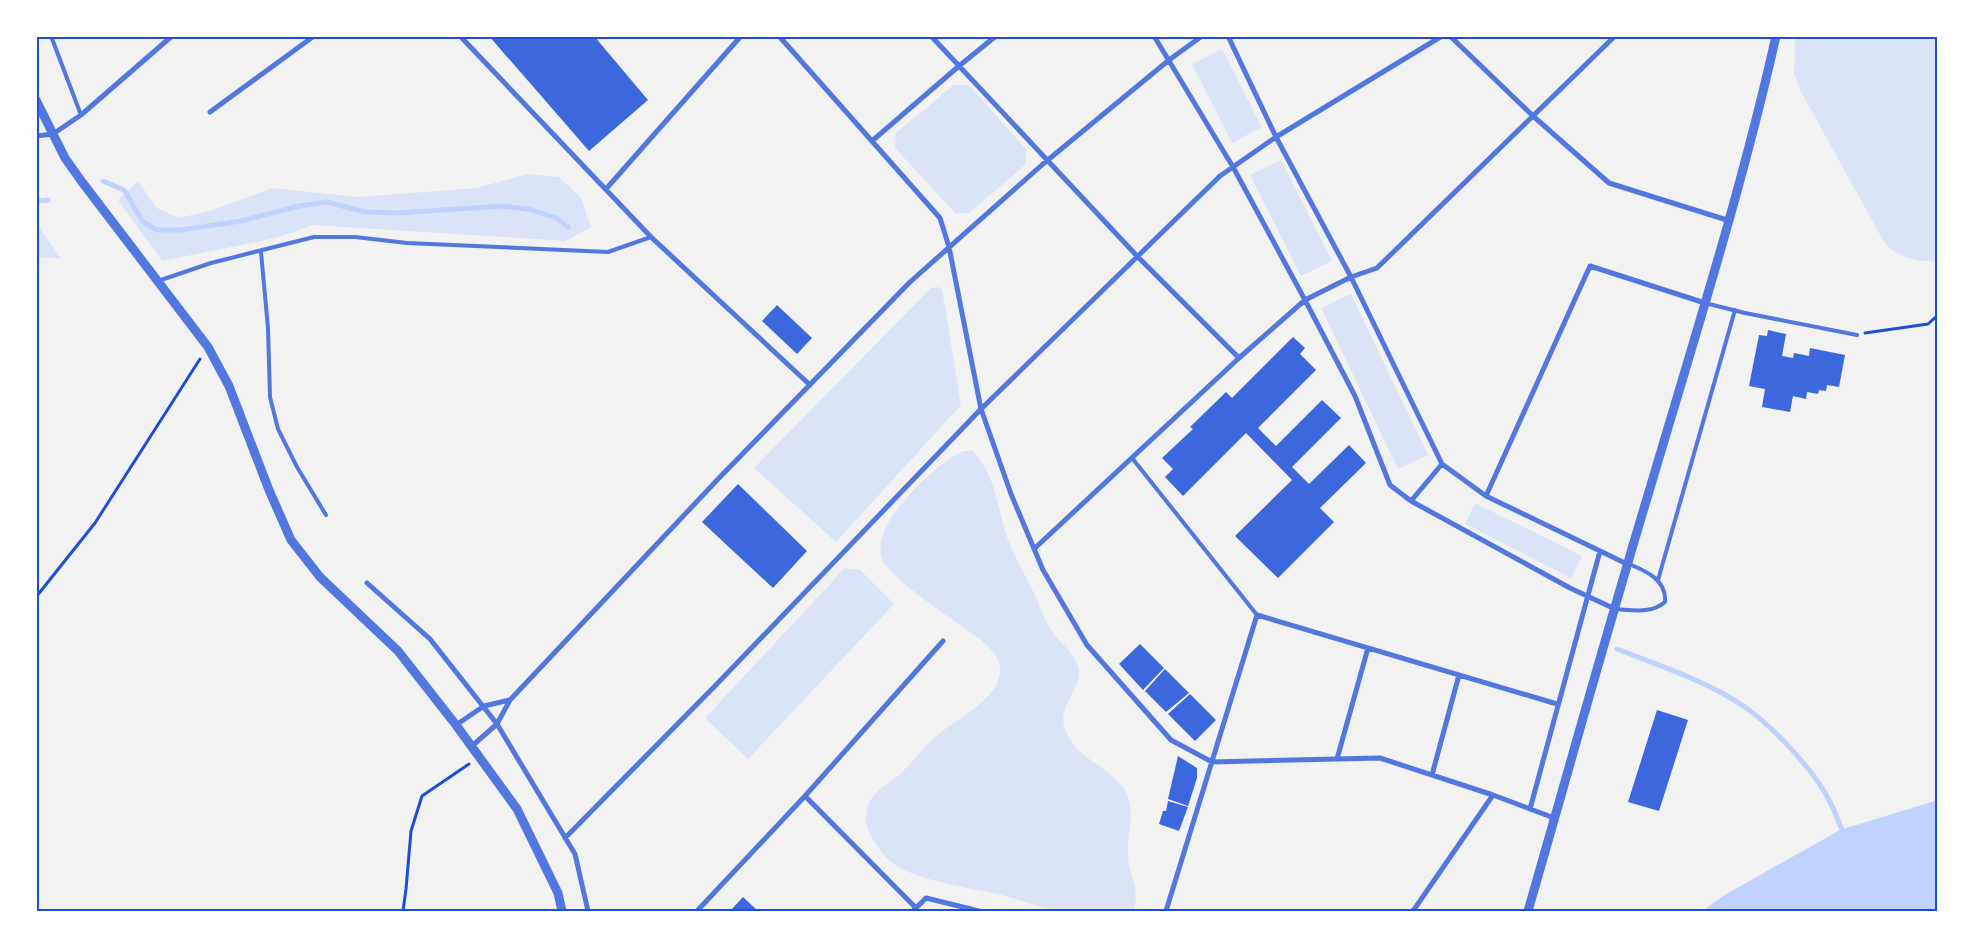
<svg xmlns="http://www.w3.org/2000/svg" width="1974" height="947" font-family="Inter,sans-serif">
<rect width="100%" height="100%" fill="#f2f2f2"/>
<!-- green -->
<path fill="#dbe4f7" d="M1795,36H1938V262C1917,261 1898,259 1884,242L1800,90L1794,73Z
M1222,49L1262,127L1232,143L1192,64Z
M954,85H969L1027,150L1025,165L969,213H955L895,148L896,133Z
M1281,160L1332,261L1301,276L1250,175Z
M527,174L559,177L581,198L591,227L566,241L313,225L276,238L162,261L118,200L138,181L157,208L179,218L213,210L272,188L358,197L477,188Z
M36,222L61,259L36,257Z
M938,287L942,289L961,405L836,542L754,468L931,288Z
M1351,294L1428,455L1398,469L1321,308Z
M963,451H973C994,472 997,504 1005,531C1011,551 1025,574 1034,593C1039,604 1043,617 1050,628C1057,642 1078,654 1079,671C1080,692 1057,706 1065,729C1076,762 1118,768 1128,797C1135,815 1126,838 1128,857C1130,876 1140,891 1134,909L1130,911C1109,911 1087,912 1065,911C1041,909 1017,898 993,893C965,887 911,880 889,860C883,855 879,848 874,841C867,830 863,819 868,806C872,792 888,784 899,775C913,762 924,746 939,734C957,718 1003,697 1000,668C998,652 985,643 973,634C955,621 888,577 882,559C876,540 888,521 899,507C917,485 938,464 963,451Z
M1475,503L1582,556L1571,578L1465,524Z
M845,568L860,570L894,604L748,759L705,718Z"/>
<!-- water -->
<path fill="#bfd3fe" d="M1938,800V911H1702L1723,896L1840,830Z"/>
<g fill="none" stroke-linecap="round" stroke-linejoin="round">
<!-- stream -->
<path stroke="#bfd3fe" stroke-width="5" d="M103,181L124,190L143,222L157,230H181L241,221L299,206L327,202L365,212L398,213L504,206L532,210L556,218L568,227
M36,201L48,200
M1617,649C1660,666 1707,681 1745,707C1773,727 1813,769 1829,800C1835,811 1839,823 1844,835"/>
</g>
<!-- building -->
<path fill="#3d67dc" d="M489,36H594L648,100L589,151Z
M777,305L812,338L797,354L762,321Z
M1768,330L1786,334L1782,356L1793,358L1794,353L1809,356L1810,348L1845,355L1839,387L1827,385L1826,391L1819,390L1818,394L1807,392L1806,399L1793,396L1790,412L1762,407L1765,389L1749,386L1759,335L1767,336Z
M1293,337L1305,348L1300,354L1316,370L1258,428L1276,446L1322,400L1341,418L1292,467L1309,484L1349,445L1366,463L1320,508L1334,522L1278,578L1235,536L1292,480L1246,433L1183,496L1165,477L1173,469L1162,458L1193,429L1190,427L1226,392L1232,398Z
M738,484L807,551L773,588L702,522Z
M1140,644L1164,668L1143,690L1119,664Z
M1165,669L1189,693L1166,712L1145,691Z
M1190,694L1216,720L1195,741L1168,714Z
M1657,710L1688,720L1659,811L1628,802Z
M1178,756L1197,768V778L1188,806L1168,799Z
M1168,801L1188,807L1179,831L1159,824L1163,811H1166Z
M743,897L758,911H730Z"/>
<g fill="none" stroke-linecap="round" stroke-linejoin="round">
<!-- path -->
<path stroke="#1d4ed8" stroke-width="3" d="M1865,333L1928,324L1938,315
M36,597L95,523L200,359
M403,911L406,889L411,831L422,796L469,764"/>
<!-- service -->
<path stroke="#5277de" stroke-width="4" d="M51,36L81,115
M261,252L268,328L270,397L278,429L297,467L326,515
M158,281L211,263L314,237H355L407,243L608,252L651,237
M1705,303L1745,313L1857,335
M1132,458L1257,615
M1658,580L1735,310
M1615,609C1633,610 1651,614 1665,602C1667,580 1646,571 1629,564"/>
<!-- minor -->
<path stroke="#5277de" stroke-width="5" d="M460,36L651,237L810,385
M779,36L940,218L949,247L981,409L1011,494L1043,570L1087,645L1171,740L1212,762L1380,758L1493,795L1554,818
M931,36L1137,256L1239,358
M1154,36L1233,167L1305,300L1355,396L1390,485L1411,501L1570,588L1615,609
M1228,36L1276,137L1351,277L1442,464L1486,496L1627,564
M1450,36L1533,116L1609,183L1730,221
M210,112L314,36
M36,136L53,134L81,115L172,36
M872,141L959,66L996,36
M606,189L741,36
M1486,496L1590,266L1705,303
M1411,501L1442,464
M1034,549L1239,358L1305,300L1351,277L1377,268L1615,36
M367,583L430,639L497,724L575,854L588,911
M510,700L720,477L910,282L1043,164L1169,60L1202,36
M456,725L484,706L510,700L497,724L472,746
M1337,759L1368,648
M1432,775L1459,675
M805,796L916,908
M1530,809L1600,551
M565,838L714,687L981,409L1220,176L1276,137L1442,36
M697,911L805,796L943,641
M913,911L926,898L979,911
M1166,911L1257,615L1557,704
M1413,911L1493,795"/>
<!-- tertiary -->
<path stroke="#5277de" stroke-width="9" d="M36,100L65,158L82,182L208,347L229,386L269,490L291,540L320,577L398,651L456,725L517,809L558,893L562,911
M1528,911C1569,769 1608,627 1651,485C1695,336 1742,188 1776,36"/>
</g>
<!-- border -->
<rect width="1974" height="947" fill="none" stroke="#ffffff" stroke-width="75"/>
<rect x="38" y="38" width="1898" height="872" fill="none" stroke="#1d4ed8" stroke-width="2"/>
</svg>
